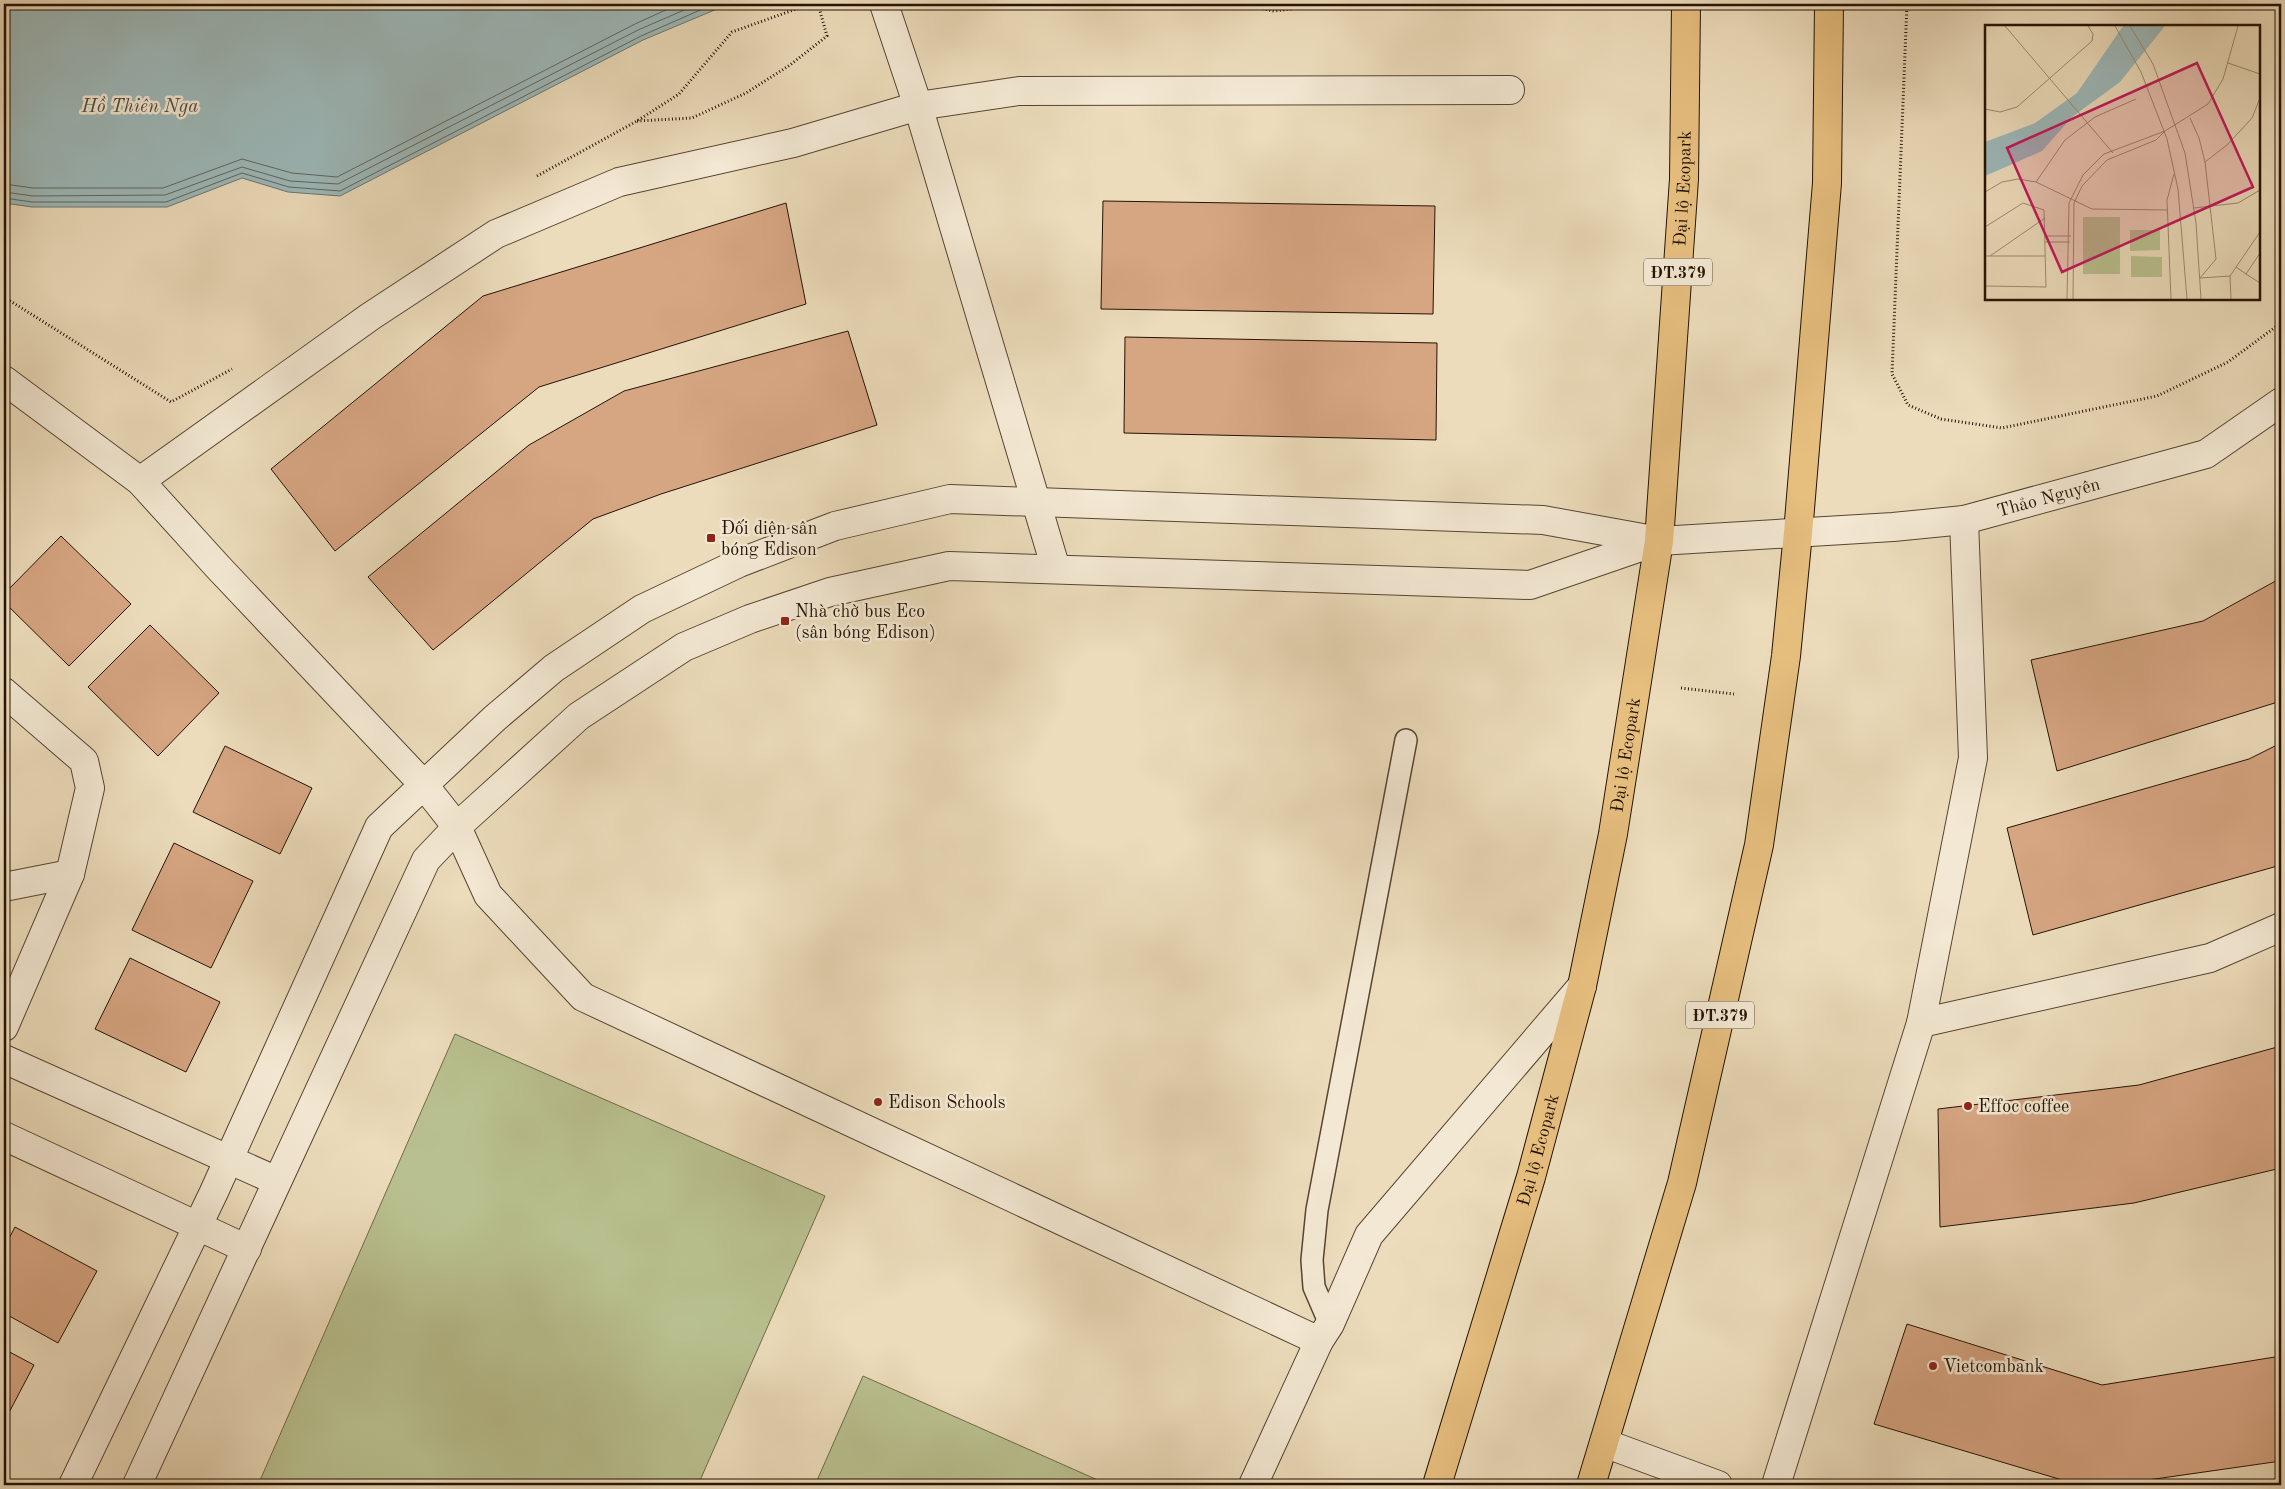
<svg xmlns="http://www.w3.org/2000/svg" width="2285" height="1489" font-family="'Old Standard TT',serif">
<rect width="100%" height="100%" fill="#ecdcbb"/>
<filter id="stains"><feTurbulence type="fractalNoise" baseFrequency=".004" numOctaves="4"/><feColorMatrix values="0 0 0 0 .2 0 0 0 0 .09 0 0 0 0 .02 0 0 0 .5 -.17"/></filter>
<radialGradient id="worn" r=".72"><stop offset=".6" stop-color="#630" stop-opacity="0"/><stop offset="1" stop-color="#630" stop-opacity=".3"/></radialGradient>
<!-- green -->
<path fill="#b9c08f" stroke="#6f6a49" d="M455,1034L825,1196L698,1485H258Z
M863,1376L1109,1485H815Z"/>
<!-- water -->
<path fill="#9db9ba" stroke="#6d7771" d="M4,4H729L643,40L340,196L288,192L242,178L167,207H32L4,203Z"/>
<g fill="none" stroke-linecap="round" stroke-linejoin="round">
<!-- shore -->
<path stroke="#61665e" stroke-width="1" d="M4,184L33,188H163L242,159L292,173L337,177L635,24L679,4
M4,192L33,196L165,195L242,167L290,181L338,184L638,30L698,4
M4,198L32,202H166L242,173L289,187L340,191L641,36L714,4"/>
</g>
<!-- building -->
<path fill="#d6a582" stroke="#251303" d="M1103,201L1435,206L1433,314L1101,309Z
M786,203L806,304L539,387L335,551L271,469L483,296Z
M848,331L877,425L661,494L593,519L433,650L368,577L529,445L624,391Z
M1125,337L1437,343L1436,440L1124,433Z
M61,536L131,604L69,666L4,602V594Z
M2281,578V701L2057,771L2031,660L2203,621Z
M150,625L219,693L158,756L88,687Z
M2281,743V865L2033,935L2007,828L2249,759Z
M225,746L312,788L280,854L193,812Z
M174,843L253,881L211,968L132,930Z
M130,958L220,1002L186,1072L95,1029Z
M2281,1046V1168L2134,1203L1940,1227L1938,1109L2139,1085Z
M15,1227L97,1271L58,1343L4,1313V1248Z
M1907,1324L2102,1385L2281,1356V1461L2113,1485H2079L1874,1424Z
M4,1349L34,1365L4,1422Z"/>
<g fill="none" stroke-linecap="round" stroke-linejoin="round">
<!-- lane casing -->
<g stroke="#574531" stroke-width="24">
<path id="lane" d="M1330,1324L1314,1287L1312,1260L1317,1210L1406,740"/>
</g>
<!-- street casing -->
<g stroke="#574531" stroke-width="30">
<g id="street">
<path d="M884,4L918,106L1056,569"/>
<path d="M4,380L140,481L218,567L423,784L457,827L488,895L583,997L1319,1341"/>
<path d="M140,481L371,316L496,234L619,182L793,143L918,106L1019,91L1510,90"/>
<path d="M4,692L84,761L90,788L70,874L4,1027"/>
<path d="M4,887L70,874"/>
<path d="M1921,1023L1973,758L1964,520"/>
<path d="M4,1059L277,1181"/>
<path d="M4,1136L247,1249"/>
<path d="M1604,1443L1718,1485"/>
<path id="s1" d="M73,1485L213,1194L379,827L495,718L554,668L642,609L739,563L835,526L950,499L1543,520L1659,541L1893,527L1964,520L2206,454L2281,402"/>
<path d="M137,1485L426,860L462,822L579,716L684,647L750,619L830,592L949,566L1530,585L1658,541"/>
<path d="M1253,1485L1319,1341L1330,1324L1369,1235L1582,986"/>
<path d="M1776,1485L1921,1023L2210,958L2281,927"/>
</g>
</g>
<!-- highway casing -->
<g stroke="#251303" stroke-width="30">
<g id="highway">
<path id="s2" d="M1437,1485L1531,1177L1582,986L1613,834L1659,541L1684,179L1686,4"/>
<path d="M1591,1485L1682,1183L1759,845L1786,656L1798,533L1827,183L1829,4"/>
</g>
</g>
<!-- path -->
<path stroke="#251303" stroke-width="3" stroke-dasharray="1 2.5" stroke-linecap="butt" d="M942,4L943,6L960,4
M1242,4L1274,11L1332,4
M1907,4L1892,374L1908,405L1941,419L2002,428L2157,396L2228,362L2281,323
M637,121L692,118L746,93L790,65L827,36L818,4
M537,176L637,121L679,94L732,32L810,4
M4,297L171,402L232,369
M1681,688L1734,694"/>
<!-- lane -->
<use href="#lane" stroke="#f3e8d3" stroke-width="21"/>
<!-- street -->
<use href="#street" stroke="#f3e8d3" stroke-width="28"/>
<!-- highway -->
<use href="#highway" stroke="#e6be7e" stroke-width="28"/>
</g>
<!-- markers -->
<g fill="#8f2418" stroke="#f3e8d3" stroke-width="2">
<rect x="706" y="533" width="10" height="10" rx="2.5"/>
<rect x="780" y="616" width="10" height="10" rx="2.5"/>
<circle cx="878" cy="1102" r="5"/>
<circle cx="1968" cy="1106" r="5"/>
<circle cx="1933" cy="1366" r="5"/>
</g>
<g text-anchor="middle" stroke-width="5" stroke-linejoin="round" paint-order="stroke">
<!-- shield labels -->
<g fill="#f3e8d3" stroke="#635341" stroke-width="1">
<rect x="1644" y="258.5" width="68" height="27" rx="4"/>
<rect x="1686" y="1001.5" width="68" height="27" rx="4"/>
</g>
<g font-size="16" font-weight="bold" fill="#251303">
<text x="1678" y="278">ĐT.379</text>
<text x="1720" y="1021">ĐT.379</text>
</g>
<!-- street labels -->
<g font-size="18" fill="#251303" stroke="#f3e8d3">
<text dy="6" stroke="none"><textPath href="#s2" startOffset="1325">Đại lộ Ecopark</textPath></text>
<text dy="6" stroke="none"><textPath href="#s1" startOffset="2501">Thảo Nguyên</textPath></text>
<text dy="6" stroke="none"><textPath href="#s2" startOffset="755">Đại lộ Ecopark</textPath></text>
<text dy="6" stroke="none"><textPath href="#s2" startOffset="350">Đại lộ Ecopark</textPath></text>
</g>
<!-- poi labels -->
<g font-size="18" fill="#251303" stroke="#f3e8d3" text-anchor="start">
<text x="721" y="534">Đối diện sân<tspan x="721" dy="21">bóng Edison</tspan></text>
<text x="795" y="617">Nhà chờ bus Eco<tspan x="795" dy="21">(sân bóng Edison)</tspan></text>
<text x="888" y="1108">Edison Schools</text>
<text x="1978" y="1112">Effoc coffee</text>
<text x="1943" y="1372">Vietcombank</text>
</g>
<!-- water labels -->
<g font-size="19" font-style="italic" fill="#4f4d43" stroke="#f3e8d3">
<text x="140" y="112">Hồ Thiên Nga</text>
</g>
</g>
<!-- overview -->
<g transform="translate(1985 25)">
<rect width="275" height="275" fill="#ecdcbb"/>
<path d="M98,192H135V249H98ZM145,205H175V225L145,226ZM146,231L177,232V252H146Z" fill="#b9c08f"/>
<path d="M138,1H180L135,57L87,92L57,126L0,151V117L50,98L92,68Z" fill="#9db9ba"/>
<path fill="none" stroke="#9c8c71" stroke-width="1" d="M20,1L128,128M130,1L156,47L182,114L193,164L202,274M145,1L168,39L200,128L211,198L216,274M243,38L275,49M0,84L15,87L32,82L107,16L108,9L103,1M205,93L214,113L220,137M51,157L80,115L110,92L151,74M0,167L17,157L33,154L51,157L107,184L182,185M209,183L253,178L275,165M0,202L38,178L59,185L61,262L0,261M60,211H86M60,217H85M0,231H60M5,231L60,193M251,242L261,249L275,228M261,249L275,258M245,251L246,274M215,253L231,234L220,137L242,120L267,93L275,73M215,253L245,251L275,207M82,274L84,178L98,150L119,129L180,106L223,79L238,54L253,1M88,274L89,178L97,161L122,135L171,115L180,106M186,274L182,175L189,149"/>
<path fill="#c2185b" fill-opacity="0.15" stroke="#c2185b" stroke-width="2.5" d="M212,38L268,162L77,247L22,123Z"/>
<rect width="275" height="275" fill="none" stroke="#251303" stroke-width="2.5"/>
</g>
<!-- margin -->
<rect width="2285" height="1489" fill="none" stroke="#ecdcbb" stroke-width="20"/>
<rect x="5" y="5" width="2275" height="1479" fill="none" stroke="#251303" stroke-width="2.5"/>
<rect x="10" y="10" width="2265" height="1469" fill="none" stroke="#251303"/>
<rect width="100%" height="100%" filter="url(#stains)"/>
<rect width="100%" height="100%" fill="url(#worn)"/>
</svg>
